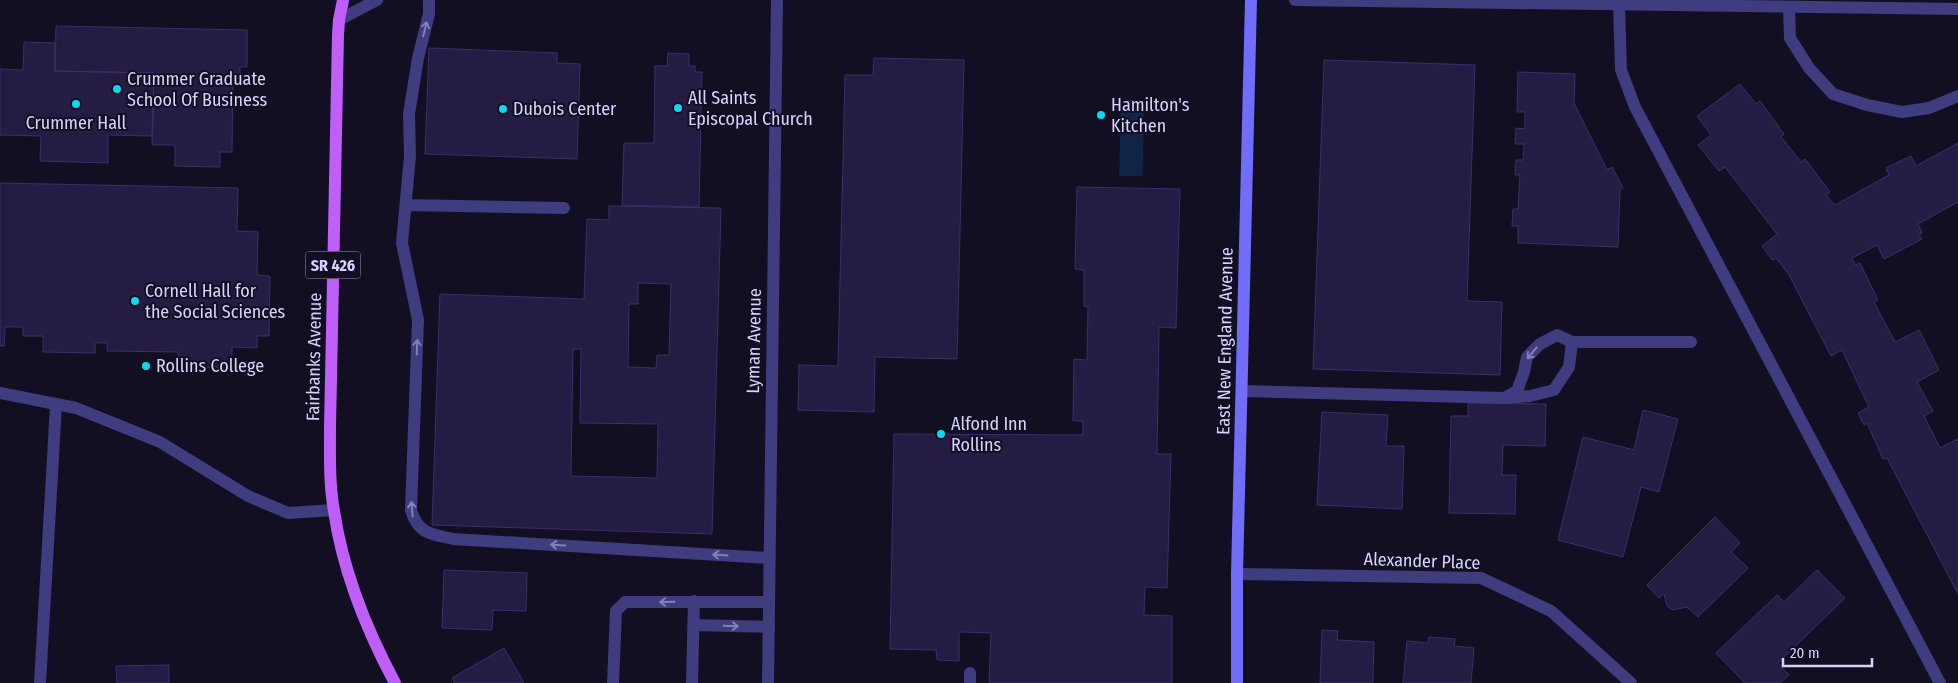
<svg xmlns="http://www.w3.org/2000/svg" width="1958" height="683" font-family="'Fira Sans Condensed',sans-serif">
<rect width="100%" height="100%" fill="#120f22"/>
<!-- water -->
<path fill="#102445" d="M1121,104H1144L1143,176H1119Z"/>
<!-- building -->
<path fill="#241c42" stroke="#3b2f6d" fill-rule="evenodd" d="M56,26L247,30V67H240V82L233,81L232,152H220V167L175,166V145H152L154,73L55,71Z
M24,42L55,43V71L154,73L152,136L108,135V163L40,161L41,136L0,135V69L23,70Z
M429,48L557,53V63L580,64L577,159L425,154Z
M668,53L689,54V66H695V72H702L699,207L622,205L624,143H654L655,66H667Z
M874,58L964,60L957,359L875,357L874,412L798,410L799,365L838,366L845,75H873Z
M1324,60L1475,65L1467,301L1502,302L1500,375L1313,369Z
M1518,72L1575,74L1574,103L1607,170L1612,167L1623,188L1620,190L1618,247L1518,243V226H1512L1513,209H1518L1520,175H1515L1516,160H1523L1524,144H1515L1516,128L1525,129V112H1517Z
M1740,84L1756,104L1760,101L1784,134L1781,137L1801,162L1805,159L1830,192L1826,195L1835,205L1889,175L1886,168L1911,156L1916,166L1958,143V202L1918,224L1922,233L1919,235L1922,239L1884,259L1877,245L1852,258L1855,265L1860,263L1878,300L1874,302L1895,342L1919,330L1939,370L1917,382L1933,411L1924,416L1940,448L1958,439V594L1887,458L1883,459L1867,423L1864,425L1858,413L1869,407L1842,350L1831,356L1789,275L1776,258L1772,260L1762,246L1777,234L1725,167L1719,171L1698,145L1711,135L1697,116Z
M0,183L238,188L237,231L258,232L257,275L270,276L269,336H257V348L232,347V368L178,367V352L107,351V343H95V353L43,352V336H23V327H5L4,346H0Z
M1077,187L1180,189L1176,328L1159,327L1157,454H1171L1167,588L1145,587L1144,615L1172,616V683H989L991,633L959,632V661L937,660L936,650L890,649L894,434L1083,435V421H1073L1074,359L1087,360L1088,307L1084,306V270L1075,269Z
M609,206L721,208L712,534L432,525L440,294L584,299L587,219L609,220ZM638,283L671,284L669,355H657L656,368L628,367L629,304H638ZM573,349H581L580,423L658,424L657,478L571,476Z
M1468,403L1546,404L1545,446L1503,445L1502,475H1516L1515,514L1449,513L1451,416H1468Z
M1643,410L1678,419L1659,492L1641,487L1623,557L1558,540L1583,437L1634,450Z
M1322,412L1388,415L1386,446H1404L1402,509L1317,505Z
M1715,517L1740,543L1731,552L1748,568L1698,617L1687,607L1673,610L1667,606L1664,594L1659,598L1647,585Z
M444,570L527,573L526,611L493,610L492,630L442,628Z
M1817,570L1845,598L1778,663L1789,675L1780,683H1745L1716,653L1777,595L1784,602Z
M1322,630L1338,631L1337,640L1374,642L1373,683H1320Z
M1429,637L1455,639L1454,646L1474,648L1471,683H1403L1407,641L1428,643Z
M504,648L524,683H455L452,678Z
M169,665V683H117L116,666Z"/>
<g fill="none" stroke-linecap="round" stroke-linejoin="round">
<!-- lane -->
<path stroke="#3f3c7f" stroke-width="12" d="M429,0V14L418,58L409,114L410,156L402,243L418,320L411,510C418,534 431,534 453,539L769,558
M1619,5L1621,70L1635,107L1940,683
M1789,7L1790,38L1809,68L1833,94L1867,105L1902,112L1929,108L1958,96
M406,205L564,208
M1242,391L1505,398L1530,396L1554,390L1569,367L1572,342
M0,393L76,408L160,442L248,496L288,513L334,510
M1505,398L1517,391L1524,372L1527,357L1540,344L1557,335L1572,342H1691
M693,625L769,627
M40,683L56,405
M613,683L616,611L625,602H769
M692,683L694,601
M970,683V673"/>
<!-- street -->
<path stroke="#3f3c7f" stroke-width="12" d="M1295,0L1958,9
M339,20L377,0
M1237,574L1481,578L1551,611L1631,683
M768,683L777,0"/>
<!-- secondary -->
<path stroke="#716df9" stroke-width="12" d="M1237,683V574L1251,0"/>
<!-- primary -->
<path stroke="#bf5ef8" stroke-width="12" d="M343,0L339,20L338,35L330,427C330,455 329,483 334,511C343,572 366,629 395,683"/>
</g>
<!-- one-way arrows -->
<defs><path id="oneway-shaft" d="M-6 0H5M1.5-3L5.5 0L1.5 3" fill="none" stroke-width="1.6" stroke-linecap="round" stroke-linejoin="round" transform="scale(1.25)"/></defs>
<g stroke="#8380b8">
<use href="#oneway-shaft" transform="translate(425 29) rotate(-76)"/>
<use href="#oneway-shaft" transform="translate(417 347) rotate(-88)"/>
<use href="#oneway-shaft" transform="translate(1532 353) rotate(130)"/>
<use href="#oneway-shaft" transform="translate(412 509) rotate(-95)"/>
<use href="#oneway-shaft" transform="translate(558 545) rotate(-177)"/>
<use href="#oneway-shaft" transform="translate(720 555) rotate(-176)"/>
<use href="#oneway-shaft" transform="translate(667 602) rotate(179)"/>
<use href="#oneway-shaft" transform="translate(731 626) rotate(2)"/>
</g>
<!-- markers -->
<g fill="#0bd8f0" stroke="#120f22" stroke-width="2">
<circle cx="117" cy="89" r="5"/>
<circle cx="76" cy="104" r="5"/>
<circle cx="678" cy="108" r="5"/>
<circle cx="503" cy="109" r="5"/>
<circle cx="1101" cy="115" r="5"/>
<circle cx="135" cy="301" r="5"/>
<circle cx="146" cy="366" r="5"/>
<circle cx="941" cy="434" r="5"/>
</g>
<g text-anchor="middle" stroke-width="4" stroke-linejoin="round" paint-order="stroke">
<!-- shield labels -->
<rect fill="#120f22" stroke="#9c98bb" stroke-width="1" x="305.5" y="251.5" width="55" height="27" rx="4"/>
<g font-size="16" font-weight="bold" fill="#d7d2fd">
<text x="333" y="271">SR 426</text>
</g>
<!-- poi labels -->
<g font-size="18" fill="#d7d2fd" stroke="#120f22" text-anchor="start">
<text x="127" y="85">Crummer Graduate<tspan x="127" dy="21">School Of Business</tspan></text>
<text x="688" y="104">All Saints<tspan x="688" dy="21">Episcopal Church</tspan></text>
<text x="1111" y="111">Hamilton's<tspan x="1111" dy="21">Kitchen</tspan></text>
<text x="513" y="115">Dubois Center</text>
<text x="76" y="129" text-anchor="middle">Crummer Hall</text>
<text x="145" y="297">Cornell Hall for<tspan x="145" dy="21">the Social Sciences</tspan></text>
<text x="156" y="372">Rollins College</text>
<text x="951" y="430">Alfond Inn<tspan x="951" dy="21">Rollins</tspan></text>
</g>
<!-- street labels -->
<g font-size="18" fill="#d7d2fd" stroke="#120f22">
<text transform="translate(754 341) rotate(-89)" y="6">Lyman Avenue</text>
<text transform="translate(1225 341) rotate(-89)" y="6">East New England Avenue</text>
<text transform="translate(314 357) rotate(-89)" y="6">Fairbanks Avenue</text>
<text transform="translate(1422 561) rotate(2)" y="6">Alexander Place</text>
</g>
</g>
<!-- scale -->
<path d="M1783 658v8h89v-8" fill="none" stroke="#d7d2fd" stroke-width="2.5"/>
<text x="1790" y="658" font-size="15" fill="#d7d2fd" stroke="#120f22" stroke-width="4" paint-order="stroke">20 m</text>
</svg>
